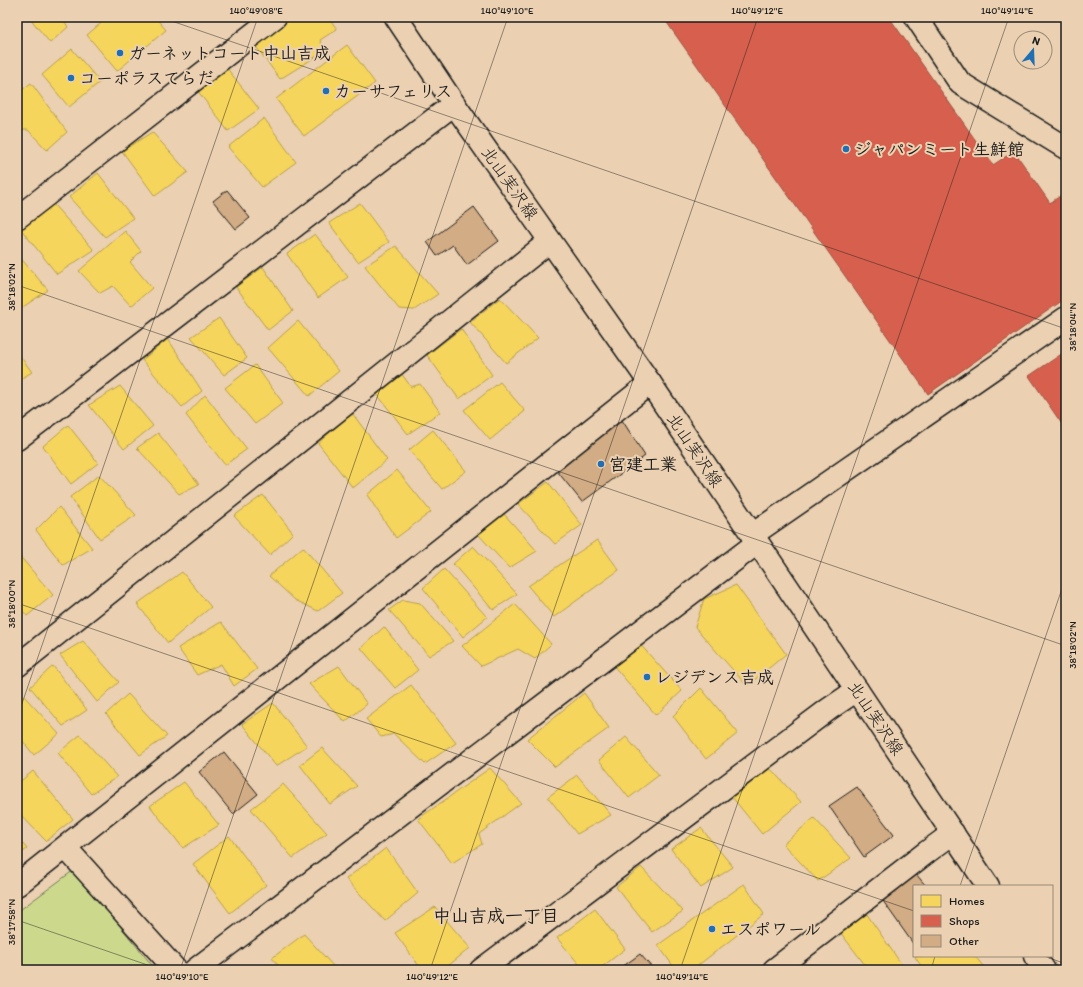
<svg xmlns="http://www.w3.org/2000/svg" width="1083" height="987" font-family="Itim,'Klee One',sans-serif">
<rect width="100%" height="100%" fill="#ebd1b2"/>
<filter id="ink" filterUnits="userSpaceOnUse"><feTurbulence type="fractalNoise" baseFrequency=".025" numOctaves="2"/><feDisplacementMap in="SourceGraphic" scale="8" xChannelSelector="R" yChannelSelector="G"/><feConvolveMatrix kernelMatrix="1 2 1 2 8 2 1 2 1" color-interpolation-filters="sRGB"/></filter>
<g filter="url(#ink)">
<!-- green -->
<path fill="#ccd98d" stroke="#747a54" d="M74,870L156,970H17V912Z"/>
<!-- homes -->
<path fill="#f6d55c" stroke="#b59e49" d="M29,17H62L68,27L50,43Z
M108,17H155L166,30L117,71L87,35Z
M289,17H328L337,29L320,40L325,51L280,79L254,44Z
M347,45L375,83L304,136L276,99Z
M72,49L100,82L69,107L42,75Z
M17,67L23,74L17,80Z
M226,67L259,109L228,131L197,90Z
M31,83L67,132L47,150L28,130H17V94Z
M264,118L296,162L262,187L228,147Z
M152,132L188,172L155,196L122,151Z
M98,173L133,218L105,237L69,197Z
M360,203L389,242L358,262L329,223Z
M53,204L94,250L57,274L20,228Z
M125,231L141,251L130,262L152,288L131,306L113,286L100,293L79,271Z
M315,234L348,277L318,298L287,254Z
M396,246L438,294L414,310L399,309L365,266Z
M17,254L48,290L17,311Z
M263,267L293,311L268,330L236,287Z
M500,298L538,338L506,363L470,322Z
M219,318L247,358L224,375L191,337Z
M298,321L339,371L309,396L268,348Z
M461,329L492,375L459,399L427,355Z
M168,339L202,391L182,407L142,360Z
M17,352L32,372L17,381Z
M255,365L283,403L255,424L225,388Z
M401,373L411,387L420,384L440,412L408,434L376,393Z
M500,382L525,411L490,440L464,410Z
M120,386L153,426L124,449L89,405Z
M205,395L247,449L225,465L186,415Z
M352,413L387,460L353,488L318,443Z
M68,425L98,463L71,484L43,446Z
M433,430L466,471L442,489L409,450Z
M158,433L199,484L179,494L137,448Z
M397,470L431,512L396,538L367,495Z
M99,475L136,515L100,539L70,497Z
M548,482L582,525L555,544L518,504Z
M263,495L293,533L270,555L234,516Z
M59,507L92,548L63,565L36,530Z
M504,514L537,551L509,568L478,534Z
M597,540L619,570L554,617L528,586Z
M473,546L517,594L493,610L453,564Z
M303,547L342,593L318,611L295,600L269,576Z
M17,553L53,595L27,616L17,604Z
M444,569L487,617L463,637L423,588Z
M182,572L211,607L168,643L137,604Z
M736,585L786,654L747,686L695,627L704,599Z
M403,600L420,603L453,641L429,656L389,610Z
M515,604L551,644L535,659L518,649L481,666L462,646Z
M221,622L257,669L234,686L221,664L197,675L178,648Z
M384,627L418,670L395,688L361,648Z
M83,641L119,682L97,702L60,655Z
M637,641L682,691L656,715L612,664Z
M53,666L87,710L63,726L30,687Z
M339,666L367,704L345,722L309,684Z
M411,685L456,743L425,764L394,734L381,737L366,719Z
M701,688L738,733L706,759L673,716Z
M584,693L609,728L555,767L527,739Z
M128,694L167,736L140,755L106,714Z
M23,695L59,734L34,755L17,734V701Z
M273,703L307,746L276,766L242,724Z
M80,735L117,777L91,794L58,753Z
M626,737L659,775L629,798L599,760Z
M322,748L357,786L330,804L300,765Z
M768,766L801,802L762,834L732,797Z
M490,768L521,803L479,834L482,844L452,863L418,819Z
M33,771L73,819L46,841L17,811V784Z
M577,775L611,815L577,834L548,797Z
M184,782L219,825L183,848L150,806Z
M283,784L327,833L293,858L251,809Z
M814,818L851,858L818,881L783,844Z
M701,828L733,867L701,888L671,849Z
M229,836L266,885L230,913L193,864Z
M17,837L27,849L17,856Z
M386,848L418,893L385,921L346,879Z
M641,867L683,911L652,932L616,887Z
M744,884L764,914L692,970H676L658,945Z
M435,907L470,948L443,970H422L395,933Z
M595,909L625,949L598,970H584L557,938Z
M866,913L902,965L895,970H869L840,932Z
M304,934L335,968L333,970H282L272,958Z
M916,956H975L986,970H924L915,957Z"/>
<!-- shops -->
<path fill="#d6604d" stroke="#9e4c3e" d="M663,17H889L993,165L1014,151L1050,203L1066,192V298L928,394Z
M1066,351V430L1029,376Z"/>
<!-- building -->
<path fill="#d2ac84" stroke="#1c1c1c" d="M227,190L250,218L236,229L213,201Z
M474,207L499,241L467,265L453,245L437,256L427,242Z
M622,420L645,456L582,502L557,471Z
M224,752L258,794L233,814L199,772Z
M857,787L894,835L864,857L829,806Z
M916,874L926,886H914V945L883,901Z
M640,954L654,970H618Z"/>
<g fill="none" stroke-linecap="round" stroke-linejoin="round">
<!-- street casing -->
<g stroke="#1c1c1c" stroke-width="25">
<path id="street" d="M916,17L960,83L1066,148
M17,218L275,17
M17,439L454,104
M752,535L1066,318
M17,666L550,241
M65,847L176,970
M17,885L650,383
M195,970L757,543
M481,970L829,709L857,690
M774,970L927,852L953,833"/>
</g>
<!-- secondary casing -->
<g stroke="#1c1c1c" stroke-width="25">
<path id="secondary" d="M396,17L454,104L650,383L857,690L988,886
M1035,956L1044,970"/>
</g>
<!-- street -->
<use href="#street" stroke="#ebd1b2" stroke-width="22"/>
<!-- secondary -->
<use href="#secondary" stroke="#ebd1b2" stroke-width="22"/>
</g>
</g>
<!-- ticks -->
<path fill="none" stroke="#1c1c1c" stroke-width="1" stroke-opacity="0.45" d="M160,17L1066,329M17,285L1066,646M17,603L914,911M17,718L258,17M960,886L1066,577M17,920L162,970M1044,956L1066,964M180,970L508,17M430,970L758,17M680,970L1009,17M931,970L935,956"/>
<!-- markers -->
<g fill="#1f6fb2" stroke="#ebd1b2" stroke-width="1.5">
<circle cx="120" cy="53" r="4"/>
<circle cx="71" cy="78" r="4"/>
<circle cx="326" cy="91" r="4"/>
<circle cx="846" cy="149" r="4"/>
<circle cx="601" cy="464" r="4"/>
<circle cx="647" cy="677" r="4"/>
<circle cx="712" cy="929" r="4"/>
</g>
<g text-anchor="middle" stroke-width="4" stroke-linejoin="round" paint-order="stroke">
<!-- poi labels -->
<g font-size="17" font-weight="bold" fill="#1c1c1c" stroke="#ebd1b2" text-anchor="start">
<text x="128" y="59">ガーネットコート中山吉成</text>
<text x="79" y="84">コーポラスてらだ</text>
<text x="334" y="97">カーサフェリス</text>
<text x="854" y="155">ジャパンミート生鮮館</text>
<text x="609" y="470">宮建工業</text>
<text x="655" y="683">レジデンス吉成</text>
<text x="720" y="935">エスポワール</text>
</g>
<!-- street labels -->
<g font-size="17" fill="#1c1c1c" stroke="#ebd1b2">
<text transform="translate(510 183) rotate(55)" y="6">北山実沢線</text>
<text transform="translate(695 450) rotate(56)" y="6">北山実沢線</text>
<text transform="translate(876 718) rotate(56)" y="6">北山実沢線</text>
</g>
<!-- neighbourhood labels -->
<g font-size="18" font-weight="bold" fill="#1c1c1c" stroke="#ebd1b2">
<text x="496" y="922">中山吉成一丁目</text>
</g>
</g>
<!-- margin -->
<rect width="1083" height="987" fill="none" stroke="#ebd1b2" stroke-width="44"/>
<!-- legend -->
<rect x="913" y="885" width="140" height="72" fill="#ebd1b2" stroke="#988976"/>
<rect x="921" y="895" width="20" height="12" fill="#f6d55c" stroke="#988976"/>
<text x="949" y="905" font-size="12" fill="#1c1c1c">Homes</text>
<rect x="921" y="915" width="20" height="12" fill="#d6604d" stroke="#988976"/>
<text x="949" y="925" font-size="12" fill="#1c1c1c">Shops</text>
<rect x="921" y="935" width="20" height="12" fill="#d2ac84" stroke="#988976"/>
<text x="949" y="945" font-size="12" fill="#1c1c1c">Other</text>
<!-- north arrow -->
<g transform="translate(1033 50) rotate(19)"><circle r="19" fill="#ebd1b2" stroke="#988976"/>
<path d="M0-3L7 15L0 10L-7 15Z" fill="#1f6fb2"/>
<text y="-6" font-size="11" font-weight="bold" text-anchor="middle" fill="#1c1c1c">N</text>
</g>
<rect x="22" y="22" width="1039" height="943" fill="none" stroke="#1c1c1c" stroke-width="1.5"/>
<g font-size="10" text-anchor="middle" fill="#1c1c1c">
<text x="256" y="14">140°49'08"E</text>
<text x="507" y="14">140°49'10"E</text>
<text x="757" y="14">140°49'12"E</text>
<text x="1007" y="14">140°49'14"E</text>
<text transform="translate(11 287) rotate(-90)" y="4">38°18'02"N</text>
<text transform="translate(1072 327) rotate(-90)" y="4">38°18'04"N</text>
<text transform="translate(11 604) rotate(-90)" y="4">38°18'00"N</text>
<text transform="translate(1072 645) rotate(-90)" y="4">38°18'02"N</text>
<text transform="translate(11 922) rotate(-90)" y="4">38°17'58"N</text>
<text x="182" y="980">140°49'10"E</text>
<text x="432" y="980">140°49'12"E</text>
<text x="682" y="980">140°49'14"E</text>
</g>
</svg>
